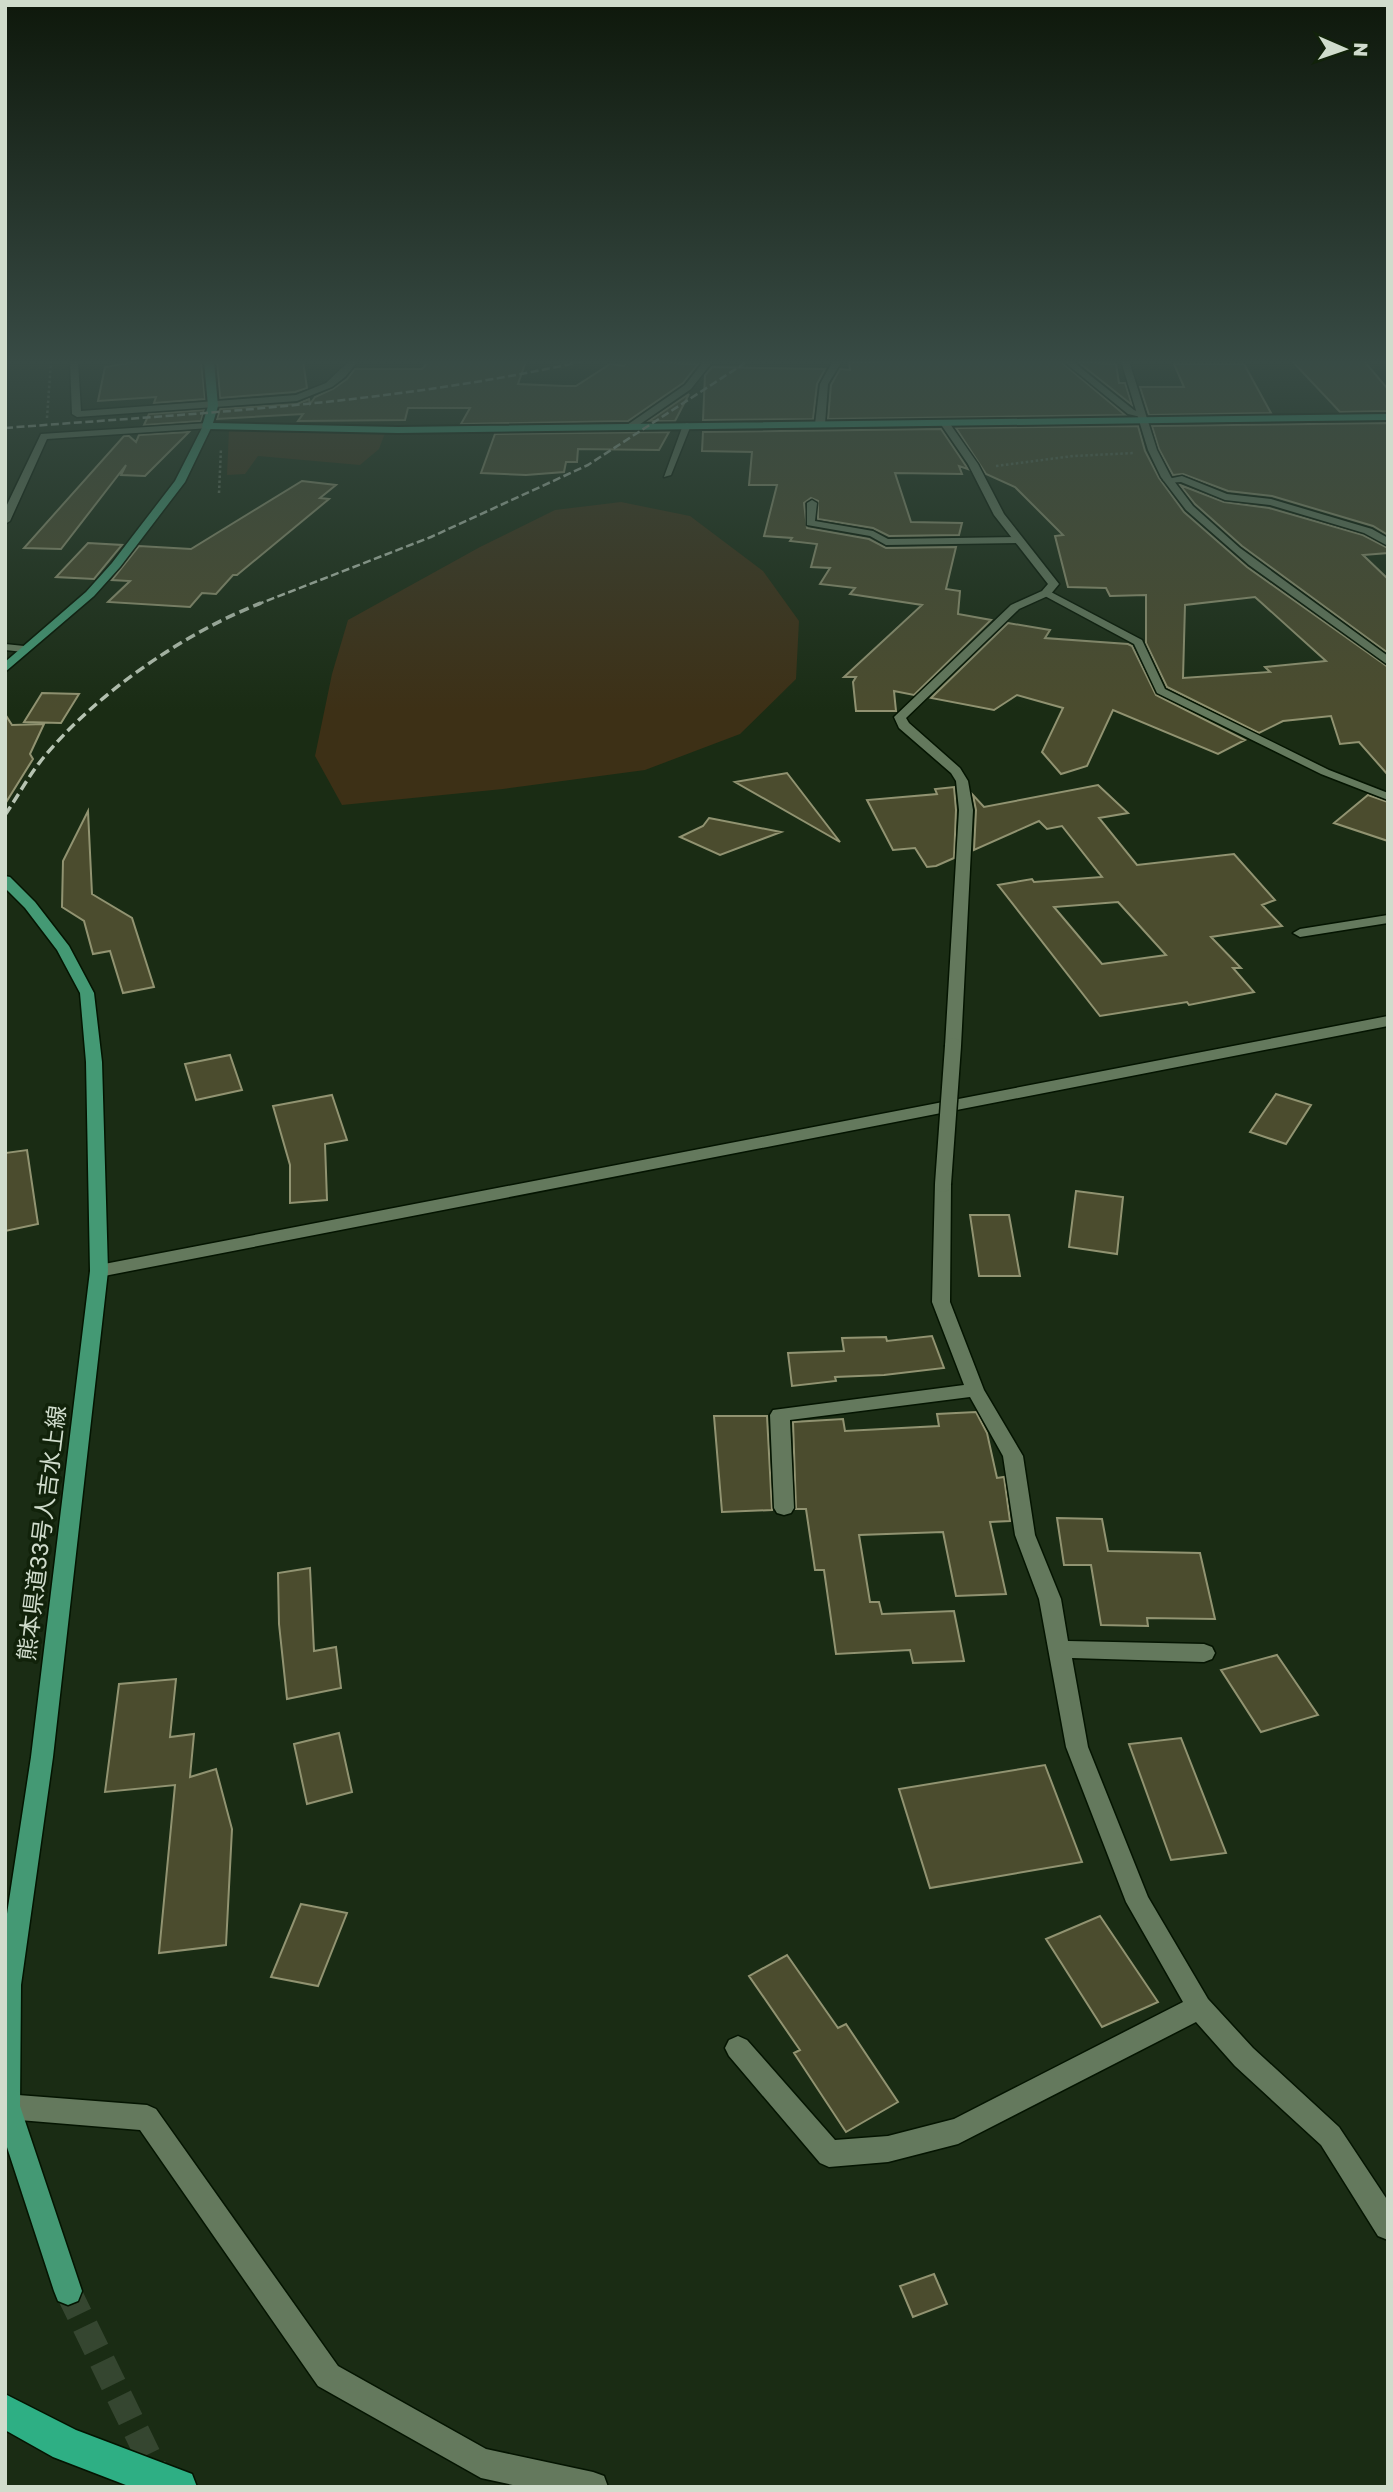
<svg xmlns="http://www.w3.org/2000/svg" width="1393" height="2492" font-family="'Golos Text','Noto Sans JP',sans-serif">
<rect width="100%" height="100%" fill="#1a2c14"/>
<!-- green -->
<path fill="#3d3016" d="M229,429L385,433L379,449L360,465L258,456L245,474L227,475Z
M621,502L690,516L763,571L799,621L796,679L740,734L645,770L503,789L342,805L315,756L332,674L348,620L480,547L555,510Z"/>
<!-- building -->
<path fill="#4b4c2e" stroke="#919371" stroke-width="2" fill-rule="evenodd" d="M141,361H201L205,399L154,403L156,397L98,401L105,367Z
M217,361H303L307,388L295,392L220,398Z
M429,361H526L518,384L564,386H576L610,364L624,366L627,361L698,364L683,383L628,421L461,424L470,408H408L405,420L298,421L303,414L217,419L220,409L297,404L309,399L310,404L315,397L333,389L347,379L355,369H422Z
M883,361H1060L1125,415L828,419L831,385L840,369L850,370L849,363Z
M1292,361H1364L1388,389V411L1340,412Z
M1078,362L1116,364L1119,383H1125L1132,405Z
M1174,364H1244L1271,413L1149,415L1140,387H1184Z
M712,367L825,369L817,384L813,419L703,420L705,375Z
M689,394L675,421H649Z
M204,410L201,421L144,425L149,414Z
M1388,423V535L1373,526L1272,496L1228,491L1183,474L1173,475L1159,449L1152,426Z
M1138,426L1145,451L1159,478L1184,512L1247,567L1388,667V775L1359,742L1340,744L1331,716L1283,721L1259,733L1167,687L1146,643V595L1110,596L1106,588L1068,587L1055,536L1063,535L1015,487L986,474L956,428ZM1255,597L1326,661L1265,667L1270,672L1183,678L1185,605Z
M941,429L968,469L959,466L962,474L895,473L911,522L962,523L959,535L889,536L873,528L818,519V501L811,498L804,503L807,528L869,539L886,548L956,547L946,589L960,591L958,614L991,620L914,695L894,691L896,711H856L853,682L856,677H844L922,605L850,594L855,588L820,584L830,568L811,567L817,544L790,541L792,538L764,536L777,485H749L752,452L702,451L703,432Z
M189,432L145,476L121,475L126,465L61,549L24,548L124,436H129L136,442L139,435Z
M669,432L659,450L578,449L577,462H566L564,472L526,475L481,473L495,434Z
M302,481L336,485L320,498L329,499L237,575H233L216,594L202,593L190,607L108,602L130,581L112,580L139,546L191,549Z
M1180,485L1224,502L1269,508L1363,535L1388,548V553L1363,555L1388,579V653L1242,546L1195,504Z
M88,543L122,545L94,579L56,577Z
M1008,623L1050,630L1045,638L1128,644L1132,646L1156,695L1245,740L1218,754L1113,710L1087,766L1061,774L1042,752L1063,708L1017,695L994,710L931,698Z
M42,693L79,694L61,723L24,722Z
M5,714L12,725L44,724L30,754L33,759L5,804Z
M787,773L840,842L735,782Z
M1098,785L1128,813L1099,818L1137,865L1234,854L1275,900L1262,905L1282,926L1211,937L1241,968H1233L1254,992L1189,1005L1187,1002L1100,1016L998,885L1032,879L1034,882L1102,877L1062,826L1047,829L1039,821L974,850L976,810L973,795L984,807ZM1118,902L1166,955L1102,964L1054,907Z
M954,787L956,810L954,858L936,866L927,867L915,848L893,850L867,800L937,794L935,789Z
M1368,795L1388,802V841L1334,823Z
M88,811L92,894L132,918L154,987L123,993L110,951L93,954L84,921L62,907L63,861Z
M709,818L781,832L720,855L680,837L703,826Z
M230,1055L242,1090L196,1100L185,1064Z
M1276,1094L1311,1105L1286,1144L1250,1132Z
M332,1095L347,1140L325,1144L327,1200L290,1203V1165L273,1106Z
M27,1150L38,1224L5,1231V1153Z
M1076,1191L1123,1197L1117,1254L1069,1247Z
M970,1215H1009L1020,1276H979Z
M932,1336L944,1368L884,1375L835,1377L836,1381L792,1386L788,1353L844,1351L842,1338L886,1337L887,1341Z
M976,1412L987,1433L997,1478L1004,1477L1010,1521L990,1522L1006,1594L956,1596L943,1532L859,1535L870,1602H879L882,1614L954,1611L964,1661L913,1663L910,1650L836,1654L824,1570H815L806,1509H796L793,1422L843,1419L845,1431L939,1426L937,1414Z
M714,1416H767L772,1510L722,1512Z
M1057,1518L1102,1519L1108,1551L1200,1553L1215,1619L1147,1618L1148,1626L1101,1625L1091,1565H1064Z
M310,1568L314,1651L336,1647L341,1688L287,1699L279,1624L278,1573Z
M1277,1655L1318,1715L1261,1732L1221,1670Z
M176,1679L170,1737L194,1734L190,1777L216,1769L232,1829L226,1945L159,1953L175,1785L105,1792L119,1684Z
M339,1733L352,1792L307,1804L294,1744Z
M1181,1738L1226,1853L1171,1860L1129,1744Z
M1045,1765L1082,1862L930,1888L899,1789Z
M301,1904L347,1913L318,1986L271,1977Z
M1100,1916L1158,2002L1102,2027L1046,1939Z
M787,1955L838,2028L846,2024L898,2102L846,2132L794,2053L800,2050L749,1976Z
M934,2274L947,2304L913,2317L900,2286Z"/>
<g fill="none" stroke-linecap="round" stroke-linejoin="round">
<!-- primary-tunnel -->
<path stroke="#354630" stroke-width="26" stroke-dasharray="26 13" stroke-linecap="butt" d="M68,2291L160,2480"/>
<!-- service casing -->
<g stroke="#041401" stroke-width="3">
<path id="service" d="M1063,361H1072L1134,410L1145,415L1141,417L1128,414Z
M687,423L691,425L671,475L664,477L683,425Z
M812,500L817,503L815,521L873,531L888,539L1019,537L1024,540L1019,543L886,545L870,536L807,525V503Z
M1043,591H1049L1142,640L1165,689L1329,770L1388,793V800L1321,774L1157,693L1134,644L1043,595Z"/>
</g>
<!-- minor casing -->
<g stroke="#041401" stroke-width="3">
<path id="minor" d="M70,361H78L81,411L296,395L326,383L349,361H358L345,377L332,387L297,401L77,417L72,414Z
M704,361H713L691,389L633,429H627V425L685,385Z
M833,361H842L828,384L825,424L820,427L815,424L820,384Z
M942,421H948L978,464L1004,514L1059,584L1050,595L1019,609L906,718L909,723L960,768L968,781L973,810L961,1046L953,1051L945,1046L959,810L956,781L951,773L899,728L894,717L1011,605L1042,591L1048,584L994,515L968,464L940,423Z
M207,423L212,426L210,428L47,439L10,521L5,524V509L41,434Z
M1182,476L1227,494L1271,499L1372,529L1388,538V546L1364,533L1270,505L1225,500L1181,482L1168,483L1163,480Z
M1388,915V923L1300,937L1293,933L1300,929Z
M943,1179L951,1184L950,1302L984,1390L1023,1456L1035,1535L1061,1599L1068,1641L1204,1644L1212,1647L1215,1653L1212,1659L1204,1662L1072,1658L1088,1747L1148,1897L1208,1999L1253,2048L1339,2127L1388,2201V2240L1378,2236L1321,2145L1235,2066L1196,2022L958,2144L888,2162L829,2167L820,2163L729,2056L725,2048L729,2040L738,2036L747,2040L835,2140L888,2136L954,2119L1183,2002L1126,1902L1066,1747L1039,1599L1015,1535L1003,1456L970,1397L790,1420L794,1508L791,1513L784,1515L777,1513L774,1508L770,1415L773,1410L964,1385L932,1302L935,1184Z
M5,2094L147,2105L156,2109L338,2366L486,2449L593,2472L604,2476L608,2487H522L481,2478L318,2386L140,2130L7,2119Z"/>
</g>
<!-- tertiary casing -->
<g stroke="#041401" stroke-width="3">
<path id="tertiary" d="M1121,361H1129L1157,450L1171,477L1193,506L1240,548L1388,656V665L1249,565L1186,510L1161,477L1148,450Z
M1388,1016V1026L99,1277L90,1271L99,1265Z"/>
</g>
<!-- secondary casing -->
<g stroke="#041401" stroke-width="3">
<path id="secondary" d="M5,644L24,646L30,649L24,652L5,650Z"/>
</g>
<!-- primary casing -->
<g stroke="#041401" stroke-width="3">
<path id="primary" d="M204,424L212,426L185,482L120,567L94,596L5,672V662L86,592L112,563L175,481Z
M5,876L10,877L35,902L69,946L94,993L102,1062L108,1271L53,1757L21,1985L20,2106L82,2291L78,2301L68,2305L58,2301L54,2291L5,2141V1927L31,1757L90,1271L86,1062L80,993L57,950L25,908L5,888Z"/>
</g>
<!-- trunk casing -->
<g stroke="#041401" stroke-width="4">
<path id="trunk" d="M204,361H214L218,406L213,423L398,427L1388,414V420L398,433L207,429L202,426L208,406Z"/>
</g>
<!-- motorway casing -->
<g stroke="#041401" stroke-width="3">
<path id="motorway" d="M5,2394L76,2430L192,2474L197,2487H131L53,2457L5,2430Z"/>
</g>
<!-- path -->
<path stroke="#64735f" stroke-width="2.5" stroke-dasharray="2.5 2.5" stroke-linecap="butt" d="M47,418L51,361
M996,466L1073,456L1134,453
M219,493L221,448"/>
<!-- service -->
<use href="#service" fill="#64795d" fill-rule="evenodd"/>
<!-- minor -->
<use href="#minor" fill="#64795d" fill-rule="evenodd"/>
<!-- tertiary -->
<use href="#tertiary" fill="#64795d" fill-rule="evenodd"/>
<!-- secondary -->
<use href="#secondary" fill="#64795d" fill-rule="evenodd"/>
<!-- primary -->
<use href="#primary" fill="#449974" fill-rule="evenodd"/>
<!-- trunk -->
<use href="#trunk" fill="#39a47c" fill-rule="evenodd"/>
<!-- motorway -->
<use href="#motorway" fill="#2eaf84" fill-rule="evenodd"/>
<!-- rail-far1 -->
<path stroke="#b6c3b2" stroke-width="2.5" stroke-dasharray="8 3.5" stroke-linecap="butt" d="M5,428C199,413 393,404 584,361
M256,605L431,537L588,465L748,361"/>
<!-- rail -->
<path stroke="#b6c3b2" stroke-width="3.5" stroke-dasharray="10 5" stroke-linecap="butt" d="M5,815C18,796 29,775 44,757C97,693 184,633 261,603"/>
<!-- minor-bridge casing -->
<g stroke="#041401" stroke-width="19" stroke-linecap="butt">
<path id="minor-bridge" d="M943,1184L953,1046"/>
</g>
<!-- minor-bridge -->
<use href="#minor-bridge" stroke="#64795d" stroke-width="16"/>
</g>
<!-- sky -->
<linearGradient id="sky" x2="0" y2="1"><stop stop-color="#0e180b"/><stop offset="0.51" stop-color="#384b45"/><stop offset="1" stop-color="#384b45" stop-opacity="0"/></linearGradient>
<rect width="1393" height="710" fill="url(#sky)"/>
<g text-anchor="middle" stroke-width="7" stroke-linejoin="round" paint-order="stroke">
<!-- street labels -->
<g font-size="23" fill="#d0dccc" stroke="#11220a">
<text transform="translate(42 1533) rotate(-83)" y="8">熊本県道33号人吉水上線</text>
</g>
</g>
<!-- border -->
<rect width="1393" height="2492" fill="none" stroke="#d0dccc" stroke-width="14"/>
<!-- north arrow -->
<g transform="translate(1344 49) rotate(92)" stroke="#11220a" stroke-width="5" paint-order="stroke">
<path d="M0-5L12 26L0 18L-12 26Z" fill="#d0dccc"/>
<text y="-10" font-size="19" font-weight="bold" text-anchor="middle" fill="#d0dccc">N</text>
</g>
</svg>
